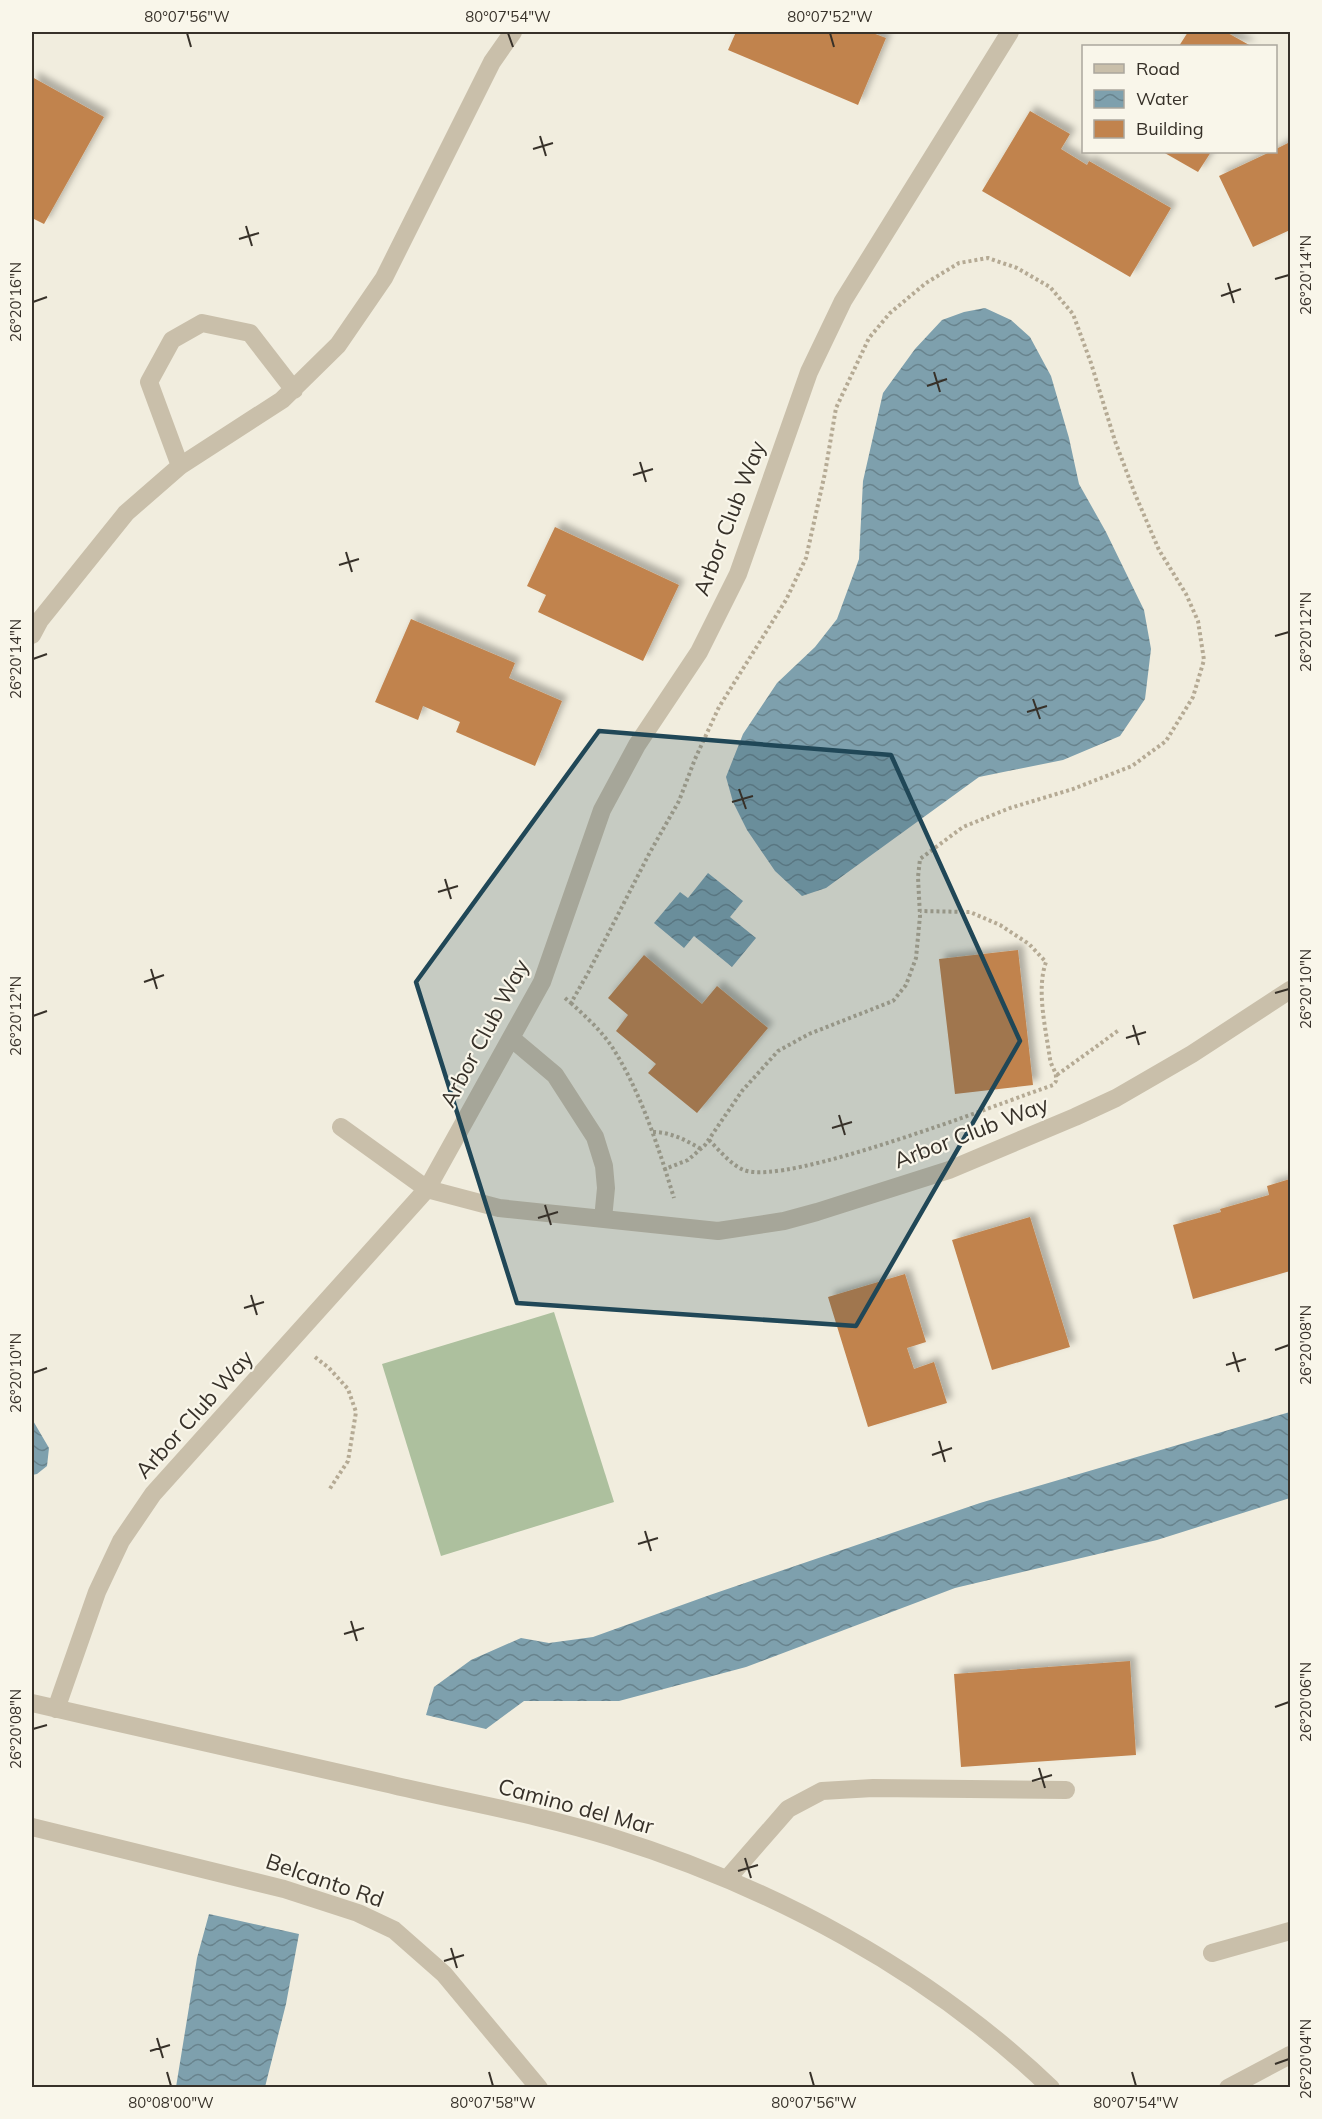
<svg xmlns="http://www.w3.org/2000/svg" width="1322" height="2119" font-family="Mulish,sans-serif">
<defs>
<pattern id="water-waves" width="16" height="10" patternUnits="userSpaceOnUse" patternTransform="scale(1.5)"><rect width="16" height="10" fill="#7ea0ad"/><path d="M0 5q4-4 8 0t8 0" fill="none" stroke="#68838d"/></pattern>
<filter id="shadow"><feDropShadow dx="5.5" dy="-5.5" stdDeviation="3" flood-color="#0004"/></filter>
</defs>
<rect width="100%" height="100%" fill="#f1edde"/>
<!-- pitch -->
<path fill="#adc09e" d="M554,1312L614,1502L441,1556L382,1364Z"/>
<!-- water -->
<path fill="url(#water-waves)" d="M985,308L1011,320L1030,337L1051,376L1069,438L1079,484L1106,532L1144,610L1151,649L1145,699L1120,736L1063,760L979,777L826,888L802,896L775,871L747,830L733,802L726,777L743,734L777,683L815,647L837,619L859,559L863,481L883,393L915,349L942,320L964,312Z
M708,873L743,901L730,917L756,938L732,967L694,936L684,948L654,923L680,892L688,898Z
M1290,1412V1498L1157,1540L955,1588L746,1667L619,1701H524L486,1729L426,1715L434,1687L471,1660L521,1638L549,1643L593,1637L707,1596L980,1503Z
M32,1419L49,1448L47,1466L37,1474L32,1475Z
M209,1914L299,1934L286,2004L265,2087H176L197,1958Z"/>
<!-- building -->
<path fill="#c1834d" filter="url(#shadow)" d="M736,32H870L886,38L858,105L728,50Z
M1188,32H1226L1251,46H1179Z
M32,77L104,117L44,224L32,218Z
M1030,111L1070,134L1061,149L1087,165L1089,161L1171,208L1130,277L982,191Z
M1290,142V230L1253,247L1219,176L1270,152H1276V149Z
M1163,152H1211L1198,172Z
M555,527L679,585L643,661L538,612L546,595L527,586Z
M411,619L515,663L509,678L562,701L535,766L456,732L460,722L423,706L418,720L375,702Z
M1018,950L1033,1085L955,1094L939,959Z
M644,955L702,1004L717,986L768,1028L697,1113L648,1073L656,1064L616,1031L628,1015L608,998Z
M1290,1179V1271L1193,1299L1173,1225L1221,1212L1220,1209L1269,1195L1267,1186Z
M1030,1217L1070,1347L992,1370L952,1240Z
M905,1274L926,1342L907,1348L914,1369L934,1362L947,1403L868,1427L828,1297Z
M1130,1661L1136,1755L961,1767L954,1674Z"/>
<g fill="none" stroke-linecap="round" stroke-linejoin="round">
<!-- path -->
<path stroke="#b5aa94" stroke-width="4" stroke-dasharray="3 3" stroke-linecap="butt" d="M565,998L571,1003L588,973L649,854L679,801L695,759L719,707L786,600L806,558L825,473L836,408L869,338L890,313L926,283L959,263L988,258L1017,268L1050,287L1073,314L1091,363L1115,441L1135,494L1159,550L1186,594L1198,621L1204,660L1193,697L1166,741L1132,766L1073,789L1010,808L963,827L920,859L918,877L920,916L916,958L906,985L893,1001L809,1034L778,1051L742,1091L705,1145L688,1160L665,1169L674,1198
M571,1003C586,1017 603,1032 614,1050C637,1087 652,1129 665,1169
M1057,1075L1119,1030
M653,1132C670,1132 686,1140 701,1149
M709,1140C719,1150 731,1165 744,1170C786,1187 1001,1103 1053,1085C1055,1082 1057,1082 1056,1077C1056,1071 1051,1066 1050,1059C1046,1030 1036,990 1046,962L1029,944L1000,925L970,912L920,911
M315,1357L329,1368L348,1389L356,1412L348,1461L329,1490"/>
<!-- minor -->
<path stroke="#c9bfaa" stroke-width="18" d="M180,466L149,382L172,340L202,323L250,333L294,390
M32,635L40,620L126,513L180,466L282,400L338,345L384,278L492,62L513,32
M511,1038L555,1075L595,1137L604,1166L606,1188L603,1219
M341,1127L427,1189L499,1208L718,1231L784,1221L817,1212L949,1170L1075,1117L1116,1098L1192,1054L1290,990
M32,1703C149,1730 266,1756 384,1783C459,1801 537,1814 611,1837C772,1887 928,1970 1051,2088
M56,1709L97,1592L121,1541L153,1494L427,1189L542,982L602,810L637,745L699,652L738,574L809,372L843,301L1010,32
M32,1827L284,1889L358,1913L394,1930L444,1974L539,2088
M727,1879L788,1809L822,1791L873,1788L1066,1790
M1212,1953L1290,1931
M1228,2088L1290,2055"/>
</g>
<!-- marked area -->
<path fill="#204757" fill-opacity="0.2" stroke="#204757" stroke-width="4.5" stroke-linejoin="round" d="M599,731L891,755L1020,1041L856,1326L517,1303L416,982Z"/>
<!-- ticks -->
<path fill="none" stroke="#373129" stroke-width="2" d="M187,33L191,47M508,33L513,47M830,33L834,47M540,136L546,156M533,149L553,143M246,226L252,246M239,239L259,233M1275,279L1289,275M1228,283L1234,303M1221,296L1241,289M33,302L47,297M934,372L940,392M927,386L947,379M640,462L646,482M633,475L653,469M346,552L352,572M339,565L359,559M1275,636L1289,632M33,659L47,654M1033,699L1040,719M1027,712L1047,706M739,789L746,809M732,802L753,796M445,879L451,899M438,892L458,886M151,969L157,989M144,982L164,975M1275,993L1289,989M33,1016L47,1011M1133,1025L1139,1045M1126,1038L1146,1032M839,1115L845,1135M832,1128L852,1122M545,1205L551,1225M538,1218L558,1212M251,1295L257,1315M244,1308L264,1302M1275,1350L1289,1345M1233,1352L1239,1372M1226,1365L1246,1359M33,1373L47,1368M939,1441L945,1462M932,1455L952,1448M645,1531L651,1551M638,1544L658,1538M351,1621L357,1641M344,1634L364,1628M1275,1707L1289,1702M33,1729L47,1725M1039,1768L1045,1788M1032,1781L1052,1775M745,1858L751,1878M738,1871L758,1865M451,1948L457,1968M444,1961L464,1955M157,2038L163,2058M150,2051L170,2045M1275,2064L1289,2059M167,2072L171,2086M489,2072L493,2086M810,2072L814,2086M1132,2072L1136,2086"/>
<g text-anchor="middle" stroke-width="4.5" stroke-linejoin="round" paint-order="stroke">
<!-- street labels -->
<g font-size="22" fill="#373129" stroke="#f9f6ea">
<text transform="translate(729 518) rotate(-69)" y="8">Arbor Club Way</text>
<text transform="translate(484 1033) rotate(-62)" y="8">Arbor Club Way</text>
<text transform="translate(971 1132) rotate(-21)" y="8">Arbor Club Way</text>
<text transform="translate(194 1414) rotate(-48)" y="8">Arbor Club Way</text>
<text transform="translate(576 1806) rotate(15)" y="8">Camino del Mar</text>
<text transform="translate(325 1880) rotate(19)" y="8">Belcanto Rd</text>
</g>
</g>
<!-- border -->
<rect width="1322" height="2119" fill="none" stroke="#f9f6ea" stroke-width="66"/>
<!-- legend -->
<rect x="1082" y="45" width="195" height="108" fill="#f9f6ea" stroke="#aba79d" stroke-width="1.5"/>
<rect x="1094" y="64" width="30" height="9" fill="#c9bfaa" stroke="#aba79d" stroke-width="1.5"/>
<text x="1136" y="75" font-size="18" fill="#373129">Road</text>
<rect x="1094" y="90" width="30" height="18" fill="url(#water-waves)" stroke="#aba79d" stroke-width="1.5"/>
<text x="1136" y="105" font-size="18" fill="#373129">Water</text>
<rect x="1094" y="120" width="30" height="18" fill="#c1834d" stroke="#aba79d" stroke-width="1.5"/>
<text x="1136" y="135" font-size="18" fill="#373129">Building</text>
<rect x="33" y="33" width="1256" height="2053" fill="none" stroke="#373129" stroke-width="2"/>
<g font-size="15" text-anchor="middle" fill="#373129">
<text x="187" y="22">80°07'56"W</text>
<text x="508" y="22">80°07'54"W</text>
<text x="830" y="22">80°07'52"W</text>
<text transform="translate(1306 275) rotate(-90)" y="5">26°20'14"N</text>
<text transform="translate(16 302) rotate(-90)" y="5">26°20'16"N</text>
<text transform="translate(1306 632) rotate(-90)" y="5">26°20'12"N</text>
<text transform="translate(16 659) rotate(-90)" y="5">26°20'14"N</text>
<text transform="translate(1306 989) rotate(-90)" y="5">26°20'10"N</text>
<text transform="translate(16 1016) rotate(-90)" y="5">26°20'12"N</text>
<text transform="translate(1306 1345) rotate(-90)" y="5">26°20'08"N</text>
<text transform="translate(16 1373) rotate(-90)" y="5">26°20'10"N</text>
<text transform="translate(1306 1702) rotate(-90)" y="5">26°20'06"N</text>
<text transform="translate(16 1729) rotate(-90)" y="5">26°20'08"N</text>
<text transform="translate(1306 2059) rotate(-90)" y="5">26°20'04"N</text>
<text x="171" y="2108">80°08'00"W</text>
<text x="493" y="2108">80°07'58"W</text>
<text x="814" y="2108">80°07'56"W</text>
<text x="1136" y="2108">80°07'54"W</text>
</g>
</svg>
